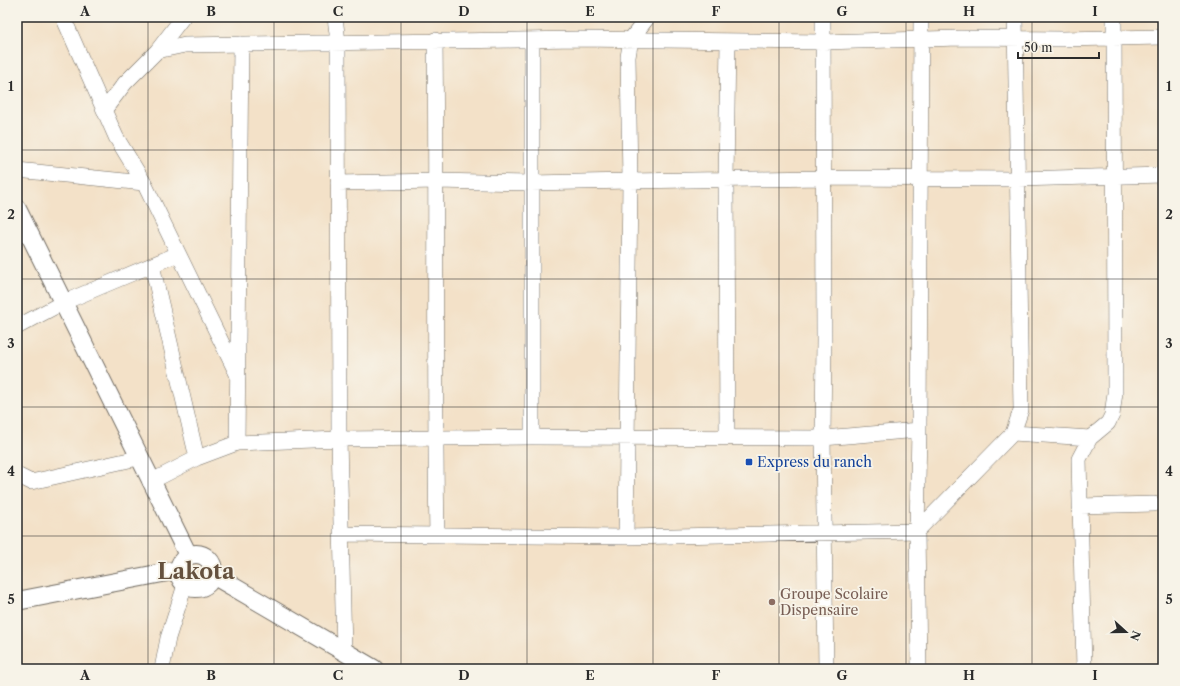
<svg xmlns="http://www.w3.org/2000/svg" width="1180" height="686" font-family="'Libre Caslon Text',serif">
<rect width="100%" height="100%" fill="#f7f3e8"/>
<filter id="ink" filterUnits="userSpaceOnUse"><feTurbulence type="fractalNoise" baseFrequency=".025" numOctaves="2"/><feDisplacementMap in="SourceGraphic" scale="8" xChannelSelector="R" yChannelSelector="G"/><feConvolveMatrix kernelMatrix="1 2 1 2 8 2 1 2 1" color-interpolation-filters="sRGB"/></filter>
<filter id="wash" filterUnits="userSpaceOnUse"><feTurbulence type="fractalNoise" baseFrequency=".012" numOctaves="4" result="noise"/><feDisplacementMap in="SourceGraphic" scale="16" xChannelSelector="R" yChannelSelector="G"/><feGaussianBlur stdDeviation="0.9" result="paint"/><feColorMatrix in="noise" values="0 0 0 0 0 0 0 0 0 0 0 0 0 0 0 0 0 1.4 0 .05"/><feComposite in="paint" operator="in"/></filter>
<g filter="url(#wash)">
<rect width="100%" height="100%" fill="#f3e1c8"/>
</g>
<g filter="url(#ink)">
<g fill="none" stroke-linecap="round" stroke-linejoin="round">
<!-- minor casing -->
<g stroke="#716b62" stroke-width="16">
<path id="minor" d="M63,17L116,137L144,183L238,376
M335,17L338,42L339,439L344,651
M823,17L824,339L823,438L826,669
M435,40C437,205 434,370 437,535
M157,51L183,17
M105,109L125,83L157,51L185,45L577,39L823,42L960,38L1062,39L1163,37
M17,170L144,183
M338,183L437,181L531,183L630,181L628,57L631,39L648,17
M152,265L197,458
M17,327L62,303L178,254
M1013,433L1090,438
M532,437V40
M727,437L726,179L728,41
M237,443L241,44
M17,475L31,482L138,458
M150,482L197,458L237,443L339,439L532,437L823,438L919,430
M1080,506L1154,504
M342,534L626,537L917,531L1013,433L1021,410L1015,17
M626,537L630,181L823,178L1018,179L1163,175
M162,669L168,638L185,585
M919,669L917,531L919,430L921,17
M1084,669L1079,459L1090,438L1108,423L1112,415L1115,393L1114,17"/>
</g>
<!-- major casing -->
<g stroke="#716b62" stroke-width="20">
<path id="major" d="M17,209L188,555
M179 571a17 17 0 1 1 34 0a17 17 0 1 1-34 0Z
M213,575L374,669
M17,601L178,570"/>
</g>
<!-- minor -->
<use href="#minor" stroke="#fff" stroke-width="15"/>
<!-- major -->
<use href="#major" stroke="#fff" stroke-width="18"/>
</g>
</g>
<!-- grid -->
<path fill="none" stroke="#2b2b2b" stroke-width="1" stroke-opacity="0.55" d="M148,17V669M274,17V669M401,17V669M527,17V669M653,17V669M779,17V669M906,17V669M1032,17V669M17,150H1163M17,279H1163M17,407H1163M17,536H1163"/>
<!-- markers -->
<rect fill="#1a4fb4" stroke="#f7f3e8" stroke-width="1.5" x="745" y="458" width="8" height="8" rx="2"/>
<circle fill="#8d6e63" stroke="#f7f3e8" stroke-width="1.5" cx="772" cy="602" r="4"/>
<g text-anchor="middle" stroke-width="3.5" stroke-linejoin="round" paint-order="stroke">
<!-- transit labels -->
<g font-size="14" fill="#164399" stroke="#f7f3e8" text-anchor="start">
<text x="757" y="467">Express du ranch</text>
</g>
<!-- education labels -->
<g font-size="14" fill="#785e54" stroke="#f7f3e8" text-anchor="start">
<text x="780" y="599">Groupe Scolaire<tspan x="780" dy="16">Dispensaire</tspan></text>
</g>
<!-- town labels -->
<g font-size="22" font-weight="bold" fill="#65513e" stroke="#f7f3e8">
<text x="196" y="579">Lakota</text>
</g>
</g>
<!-- margin -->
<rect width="1180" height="686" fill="none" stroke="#f7f3e8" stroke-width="44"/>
<!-- north arrow -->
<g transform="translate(1126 632) rotate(111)" stroke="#f7f3e8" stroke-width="3" paint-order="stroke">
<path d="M0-3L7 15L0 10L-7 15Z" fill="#2b2b2b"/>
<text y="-6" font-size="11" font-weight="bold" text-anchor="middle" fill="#2b2b2b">N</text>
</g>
<!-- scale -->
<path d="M1018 52v6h81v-6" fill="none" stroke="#2b2b2b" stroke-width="2"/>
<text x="1024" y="52" font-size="12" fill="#2b2b2b" stroke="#f7f3e8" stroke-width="3" paint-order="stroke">50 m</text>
<rect x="22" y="22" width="1136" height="642" fill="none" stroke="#2b2b2b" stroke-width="1.5"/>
<g font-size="13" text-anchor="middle" font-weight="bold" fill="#2b2b2b">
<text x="85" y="16">A</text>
<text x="211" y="16">B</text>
<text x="338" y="16">C</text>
<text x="464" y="16">D</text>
<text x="590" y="16">E</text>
<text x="716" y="16">F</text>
<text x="842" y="16">G</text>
<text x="969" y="16">H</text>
<text x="1095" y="16">I</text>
<text x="11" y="91">1</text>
<text x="1169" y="91">1</text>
<text x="11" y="219">2</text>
<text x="1169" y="219">2</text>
<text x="11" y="348">3</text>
<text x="1169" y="348">3</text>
<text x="11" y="476">4</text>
<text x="1169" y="476">4</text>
<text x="11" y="604">5</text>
<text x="1169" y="604">5</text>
<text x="85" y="680">A</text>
<text x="211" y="680">B</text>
<text x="338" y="680">C</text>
<text x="464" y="680">D</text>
<text x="590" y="680">E</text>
<text x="716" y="680">F</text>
<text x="842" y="680">G</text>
<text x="969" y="680">H</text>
<text x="1095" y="680">I</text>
</g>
</svg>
